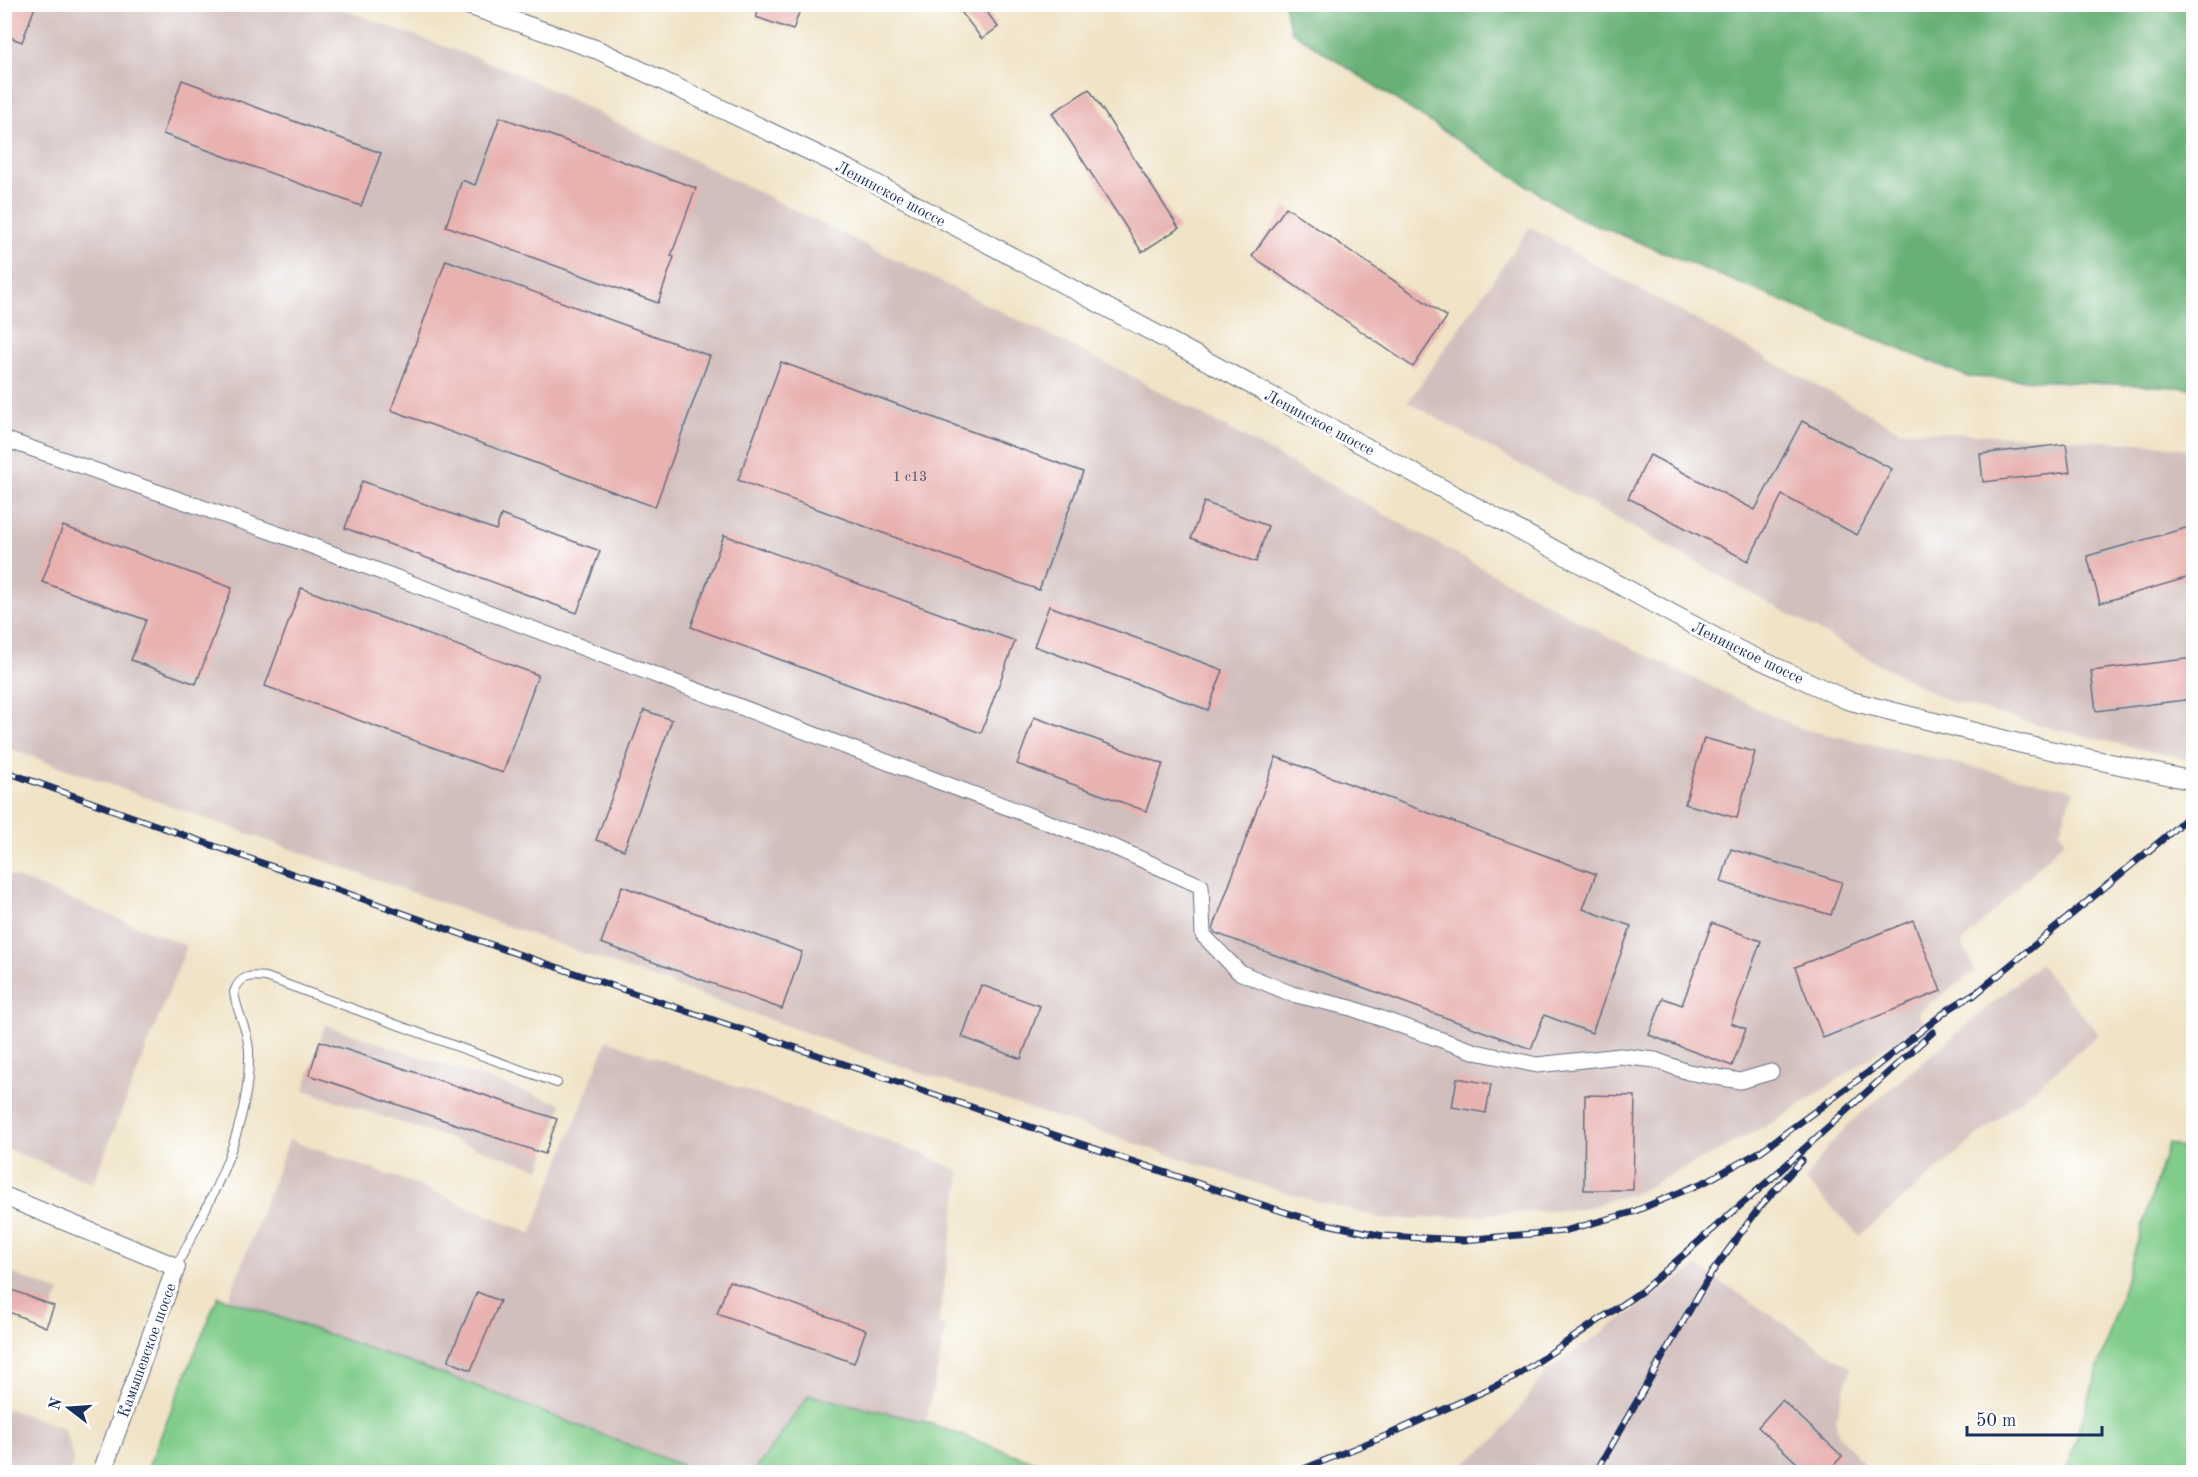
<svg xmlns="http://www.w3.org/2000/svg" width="2198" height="1477" font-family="'Old Standard TT',serif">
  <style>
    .industrial { fill: #d1bfbd }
    .green { fill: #80cc8a; stroke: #4e7e74; stroke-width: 1.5 }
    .forest { fill: #68b076; stroke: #42706a; stroke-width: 1.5 }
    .building { fill: #e8b2b0 }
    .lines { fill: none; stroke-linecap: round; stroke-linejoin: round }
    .service-casing { stroke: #666e82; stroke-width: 10 }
    .minor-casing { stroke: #666e82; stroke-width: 17 }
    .tertiary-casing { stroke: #666e82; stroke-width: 20 }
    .service { stroke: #fff; stroke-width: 8 }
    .minor { stroke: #fff; stroke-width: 15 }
    .tertiary { stroke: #fff; stroke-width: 18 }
    .rail-casing { stroke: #1b2f5e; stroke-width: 7 }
    .rail { stroke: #fff; stroke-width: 4.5; stroke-dasharray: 14; stroke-linecap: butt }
    .labels { text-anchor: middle; stroke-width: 6; stroke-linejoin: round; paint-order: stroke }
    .number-label { font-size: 14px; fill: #4e5072 }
    .street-label { font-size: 16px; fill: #1b2f5e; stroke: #fff }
  </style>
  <rect width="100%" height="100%" fill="#fff"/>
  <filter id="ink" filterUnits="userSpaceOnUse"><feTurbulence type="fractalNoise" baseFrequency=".0167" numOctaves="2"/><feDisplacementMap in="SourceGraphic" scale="12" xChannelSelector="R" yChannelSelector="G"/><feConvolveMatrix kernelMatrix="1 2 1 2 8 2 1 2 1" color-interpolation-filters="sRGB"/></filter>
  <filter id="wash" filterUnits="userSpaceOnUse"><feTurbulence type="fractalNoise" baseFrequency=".008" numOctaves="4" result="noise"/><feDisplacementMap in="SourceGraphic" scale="24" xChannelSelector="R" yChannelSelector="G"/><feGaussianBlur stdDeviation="1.35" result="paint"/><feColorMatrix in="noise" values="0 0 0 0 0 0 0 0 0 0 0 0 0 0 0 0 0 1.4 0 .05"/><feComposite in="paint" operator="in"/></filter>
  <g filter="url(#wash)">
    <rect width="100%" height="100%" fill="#f0e3c6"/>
    <!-- industrial -->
    <g class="industrial">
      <path d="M328 4 512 71 1122 371 1614 640 1799 728 2074 790 2060 830 2064 841 1962 943 1975 971 1918 1012 1923 1022 1781 1118 1638 1192 1581 1209 1389 1220 1286 1193 891 1063 5 747V5Z"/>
      <path d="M1530 227 1633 286 1899 430 2156 444 2193 450V752L2185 759 2054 729 1949 701 1886 668 1408 402Z"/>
      <path d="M5 873 187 946 93 1183 5 1148Z"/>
      <path d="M2039 964 2099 1034 1859 1236 1805 1180 1828 1147 1850 1123Z"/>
      <path d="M325 1025 562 1104 540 1169 304 1090Z"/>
      <path d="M607 1040 928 1156 961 1172 938 1324 946 1327 926 1422 809 1395 754 1472H699L471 1384 228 1300 289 1140 418 1185 531 1234Z"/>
      <path d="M1697 1266 1851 1368 1835 1419 1839 1435 1871 1472H1455L1498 1437 1547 1371Z"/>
      <path d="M4 1270 60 1292 46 1327 5 1310Z"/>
      <path d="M5 1408 64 1428 74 1460 70 1472H5Z"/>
    </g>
    <!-- green -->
    <g class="green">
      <path d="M2168 1144 2193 1152V1472H2066Z"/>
      <path d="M218 1296 471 1384 699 1472H146Z"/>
      <path d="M809 1395 926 1422 1046 1466V1472H754Z"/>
    </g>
    <!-- forest -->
    <path class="forest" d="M1284 5H2193V388L1968 377 1572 215 1291 31Z"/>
    <g id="blocks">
      <!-- building -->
      <g class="building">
        <path d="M4 4H36L22 42 4 35Z"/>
        <path d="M761 4H802L793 30 756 17Z"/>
        <path d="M955 4H981L998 27 982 39Z"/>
        <path d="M182 80 381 153 361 206 163 134Z"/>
        <path d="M1089 89 1179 228 1142 252 1052 113Z"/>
        <path d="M500 117 696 188 671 256 674 257 658 303 446 226 462 180 475 185Z"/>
        <path d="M1286 207 1447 317 1413 367 1252 256Z"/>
        <path d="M446 260 710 356 655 507 391 410Z"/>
        <path d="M781 362 1083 472 1039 590 738 480Z"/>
        <path d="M1802 421 1892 469 1857 535 1782 495 1748 561 1628 498 1650 455 1755 510Z"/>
        <path d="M2066 444 2070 472 1983 482 1980 454Z"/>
        <path d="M362 481 496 530 501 515 600 551 577 613 345 528Z"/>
        <path d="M1204 502 1268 526 1256 562 1191 538Z"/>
        <path d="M63 526 232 588 196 684 131 660 146 620 42 582Z"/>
        <path d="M2193 526V576L2100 603 2087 556Z"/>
        <path d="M724 535 1015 641 981 733 691 627Z"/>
        <path d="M301 588 538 675 503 773 265 686Z"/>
        <path d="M1049 606 1223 670 1208 710 1034 646Z"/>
        <path d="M2193 658V699L2096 711 2091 671Z"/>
        <path d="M644 710 672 720 624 850 596 840Z"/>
        <path d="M1034 717 1163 764 1146 811 1017 764Z"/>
        <path d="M1704 738 1755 752 1737 818 1685 804Z"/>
        <path d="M1276 757 1596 874 1583 909 1631 926 1592 1033 1544 1015 1531 1049 1215 933 1213 929Z"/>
        <path d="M1731 849 1842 882 1831 915 1721 882Z"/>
        <path d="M622 886 802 952 782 1009 601 943Z"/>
        <path d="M1913 920 1941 991 1823 1038 1795 967Z"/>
        <path d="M1712 923 1761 941 1731 1023 1746 1029 1732 1066 1649 1035 1663 998 1682 1005Z"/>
        <path d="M981 985 1040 1006 1021 1059 962 1037Z"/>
        <path d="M320 1041 557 1119 545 1154 309 1075Z"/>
        <path d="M1457 1078 1491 1084 1486 1113 1452 1107Z"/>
        <path d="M1585 1095 1635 1096 1633 1190H1584Z"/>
        <path d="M729 1281 866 1330 854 1363 717 1314Z"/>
        <path d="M4 1287 54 1306 46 1327 4 1310Z"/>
        <path d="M477 1292 500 1301 471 1370 448 1361Z"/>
        <path d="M1782 1400 1842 1456 1827 1473H1808L1758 1427Z"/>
      </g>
    </g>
  </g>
  <g filter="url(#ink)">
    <use href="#blocks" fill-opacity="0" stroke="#666e82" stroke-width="1.5"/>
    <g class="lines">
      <!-- service casing -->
      <g class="service-casing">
        <path id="service" d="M176 1267C211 1200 251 1128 249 1050 248 1029 236 1011 234 992 240 975 251 975 266 977L557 1083"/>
      </g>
      <!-- minor casing -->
      <g class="minor-casing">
        <path id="minor" d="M4 439 304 543 1116 848 1201 886 1203 935 1239 972 1292 994 1351 1008 1476 1052 1537 1065 1620 1056 1655 1060 1688 1072 1740 1081 1771 1072"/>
      </g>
      <!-- tertiary casing -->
      <g class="tertiary-casing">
        <g id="tertiary">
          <path d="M465 4 598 50 858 174 1309 416 1737 649 1847 700 2022 744 2194 781"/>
          <path d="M4 1196 176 1267 102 1472"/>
        </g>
      </g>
      <!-- service -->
      <use href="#service" class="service"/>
      <!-- minor -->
      <use href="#minor" class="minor"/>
      <!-- tertiary -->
      <use href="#tertiary" class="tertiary"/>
      <!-- rail casing -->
      <g class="rail-casing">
        <g id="rail">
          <path d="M4 771 506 950 1250 1201 1313 1221 1383 1236 1464 1240 1564 1231 1633 1212 1707 1181 1761 1151 1874 1068 1949 1009 1978 991"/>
          <path d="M1973 996 2169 834 2194 810"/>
          <path d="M1296 1472 1388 1435 1515 1377 1642 1291 1774 1176 1933 1032"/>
          <path d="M1596 1472 1710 1275 1759 1208 1802 1160"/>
        </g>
      </g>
      <!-- rail -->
      <use href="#rail" class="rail"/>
    </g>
  </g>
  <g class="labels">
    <!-- number labels -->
    <g class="number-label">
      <text x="910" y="481">1 с13</text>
    </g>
    <!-- street labels -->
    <g class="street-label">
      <text transform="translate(891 193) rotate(28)" y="6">Ленинское шоссе</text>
      <text transform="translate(1320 422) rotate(28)" y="6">Ленинское шоссе</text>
      <text transform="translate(1748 652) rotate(26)" y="6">Ленинское шоссе</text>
      <text transform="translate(146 1350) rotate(-70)" y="6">Камышевское шоссе</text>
    </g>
  </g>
  <!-- margin -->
  <rect width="2198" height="1477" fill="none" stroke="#fff" stroke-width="24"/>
  <!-- north arrow -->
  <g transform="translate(69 1408) rotate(287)" stroke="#ffffff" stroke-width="4.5" paint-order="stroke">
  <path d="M0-4.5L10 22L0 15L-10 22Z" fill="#1b2f5e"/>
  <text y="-9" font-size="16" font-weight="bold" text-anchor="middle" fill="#1b2f5e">N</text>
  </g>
  <!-- scale -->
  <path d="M1967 1426v9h135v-9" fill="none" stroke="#1b2f5e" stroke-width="3"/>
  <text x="1976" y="1426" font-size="18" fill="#1b2f5e" stroke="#ffffff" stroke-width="4.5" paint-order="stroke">50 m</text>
</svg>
